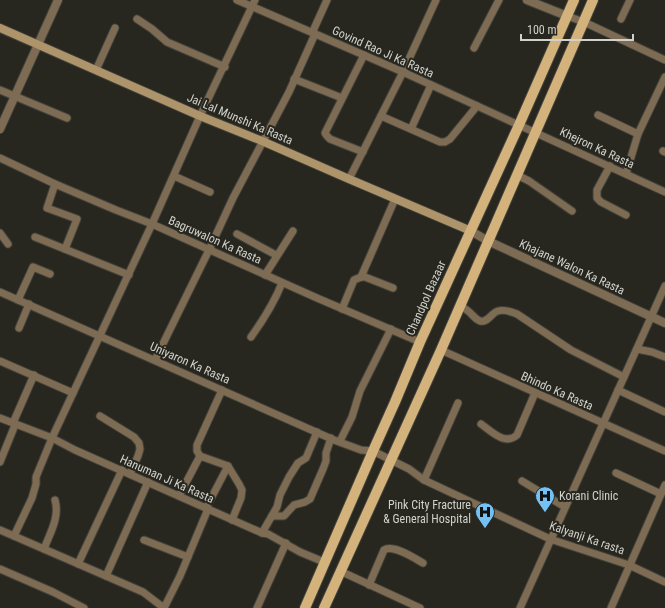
<svg xmlns="http://www.w3.org/2000/svg" width="665" height="608" font-family="'Roboto Condensed',sans-serif">
  <style>
    .lines { fill: none; stroke-linecap: round; stroke-linejoin: round }
    .minor-casing { stroke: #42423b; stroke-width: 9 }
    .tertiary-casing { stroke: #42423b; stroke-width: 10 }
    .secondary-casing { stroke: #42423b; stroke-width: 10 }
    .primary-casing { stroke: #42423b; stroke-width: 12 }
    .minor { stroke: #7d6c53; stroke-width: 7 }
    .tertiary { stroke: #7d6c53; stroke-width: 8 }
    .secondary { stroke: #ae946a; stroke-width: 8 }
    .primary { stroke: #d4b27c; stroke-width: 10 }
    .labels { text-anchor: middle; stroke-width: 4; stroke-linejoin: round; paint-order: stroke }
    .street-label { font-size: 12px; fill: #d2d2cd; stroke: #27271f }
    .poi-label { font-size: 12px; fill: #d2d2cd; stroke: #27271f; text-anchor: start }
  </style>
  <rect width="100%" height="100%" fill="#27271f"/>
  <g class="lines">
    <!-- minor casing -->
    <g class="minor-casing">
      <g id="minor">
        <path d="M237 0 403 72 665 192"/>
        <path d="M567 16 584 22 665 60"/>
        <path d="M137 19 152 29 167 42 225 67"/>
        <path d="M621 19 630 0"/>
        <path d="M474 48 499 0"/>
        <path d="M96 70 115 28"/>
        <path d="M294 79 342 98"/>
        <path d="M0 90 67 118"/>
        <path d="M598 115 638 134"/>
        <path d="M381 116 440 142H445L450 139 477 106"/>
        <path d="M411 129 431 85"/>
        <path d="M663 151 665 152"/>
        <path d="M363 152 330 139 327 136 325 133 364 55"/>
        <path d="M0 158 55 184 116 210 152 224 317 298 420 342"/>
        <path d="M610 166 597 190V198L601 202 626 215"/>
        <path d="M626 174 638 134 665 77"/>
        <path d="M517 175 529 181 572 211"/>
        <path d="M174 176 210 192"/>
        <path d="M349 179 403 72 436 0"/>
        <path d="M55 184 47 208 77 219 65 249"/>
        <path d="M0 233 8 244"/>
        <path d="M237 234 276 255"/>
        <path d="M35 237 129 275"/>
        <path d="M265 275 293 231"/>
        <path d="M361 277 395 199"/>
        <path d="M0 292 334 440 361 450 373 451 409 469 424 480 550 539 629 565 665 582"/>
        <path d="M18 300 33 267 50 274"/>
        <path d="M460 306C463 307 466 309 468 311 472 314 475 319 480 321 488 323 491 313 498 311 504 309 512 312 517 314L571 350 624 377"/>
        <path d="M342 309 354 280 361 277H365L393 288"/>
        <path d="M19 328 29 304"/>
        <path d="M251 337C264 319 274 303 282 283"/>
        <path d="M637 349 652 352 665 357"/>
        <path d="M441 350 665 451"/>
        <path d="M155 360 209 250 233 198 289 92 315 34 313 31 327 0"/>
        <path d="M0 361 73 393"/>
        <path d="M222 390 197 445V451L200 456 228 466 239 484 242 490 241 498 232 520"/>
        <path d="M618 390 665 412"/>
        <path d="M100 416 134 437 139 443 140 449 138 456 130 474"/>
        <path d="M0 418 52 438 75 450 262 533 268 534 300 552 324 562"/>
        <path d="M13 423 34 375"/>
        <path d="M481 424C491 431 505 446 517 435L535 393"/>
        <path d="M340 441 352 417 360 391 391 329"/>
        <path d="M0 462 15 425"/>
        <path d="M616 473 661 494"/>
        <path d="M424 480 458 403"/>
        <path d="M522 481 565 507"/>
        <path d="M179 496 200 456"/>
        <path d="M206 508 228 466"/>
        <path d="M272 516H284L294 505 305 502 310 499 323 469 326 461V453L331 438"/>
        <path d="M0 530 143 592 164 608"/>
        <path d="M262 533 277 507 280 495 289 477 298 463 306 458 317 432"/>
        <path d="M14 536 32 498 36 484V477L52 438 152 224 200 116 255 0"/>
        <path d="M144 540 188 557"/>
        <path d="M44 549C50 533 60 517 55 500"/>
        <path d="M78 564 122 470"/>
        <path d="M0 569 53 592 84 608"/>
        <path d="M340 571 420 608"/>
        <path d="M106 576 148 482"/>
        <path d="M369 585 384 550C393 544 414 558 423 563"/>
        <path d="M164 608 180 576 208 509"/>
        <path d="M257 608 286 543"/>
        <path d="M520 608 665 286"/>
        <path d="M611 608 665 485"/>
      </g>
    </g>
    <!-- tertiary casing -->
    <g class="tertiary-casing">
      <g id="tertiary">
        <path d="M527 0 567 16"/>
        <path d="M0 129 58 0"/>
        <path d="M471 231 488 241 665 323"/>
      </g>
    </g>
    <!-- secondary casing -->
    <g class="secondary-casing">
      <path id="secondary" d="M0 28 200 116 262 141 349 179 471 231"/>
    </g>
    <!-- primary casing -->
    <g class="primary-casing">
      <g id="primary">
        <path d="M305 608 373 451 395 402 420 342 519 125 574 0"/>
        <path d="M324 608 441 350 593 0"/>
      </g>
    </g>
    <!-- minor -->
    <use href="#minor" class="minor"/>
    <!-- tertiary -->
    <use href="#tertiary" class="tertiary"/>
    <!-- secondary -->
    <use href="#secondary" class="secondary"/>
    <!-- primary -->
    <use href="#primary" class="primary"/>
  </g>
  <!-- icons -->
  <defs>
    <g id="hospital-pin" transform="scale(1)"><path d="M0 17L-7.5 6A9.5 9.5 0 1 1 7.5 6Z" fill="#73c1f5" stroke="#27271f"/><path d="M-5-5h3v3.5h4V-5h3V5h-3V1.5h-4V5h-3Z" fill="#111"/></g>
  </defs>
  <g fill-rule="evenodd">
    <use href="#hospital-pin" x="545" y="496"/>
    <use href="#hospital-pin" x="485" y="512"/>
  </g>
  <g class="labels">
    <!-- street labels -->
    <g class="street-label">
      <text transform="translate(383 52) rotate(24)" y="4">Govind Rao Ji Ka Rasta</text>
      <text transform="translate(240 119) rotate(23)" y="4">Jai Lal Munshi Ka Rasta</text>
      <text transform="translate(597 148) rotate(25)" y="4">Khejron Ka Rasta</text>
      <text transform="translate(215 240) rotate(24)" y="4">Bagruwalon Ka Rasta</text>
      <text transform="translate(572 267) rotate(25)" y="4">Khajane Walon Ka Rasta</text>
      <text transform="translate(426 298) rotate(-66)" y="4">Chandpol Bazaar</text>
      <text transform="translate(190 363) rotate(24)" y="4">Uniyaron Ka Rasta</text>
      <text transform="translate(557 391) rotate(24)" y="4">Bhindo Ka Rasta</text>
      <text transform="translate(167 479) rotate(24)" y="4">Hanuman Ji Ka Rasta</text>
      <text transform="translate(587 538) rotate(19)" y="4">Kalyanji Ka rasta</text>
    </g>
    <!-- poi labels -->
    <g class="poi-label">
      <text x="559" y="500">Korani Clinic</text>
      <text x="471" y="509" text-anchor="end">Pink City Fracture<tspan x="471" dy="14">&amp; General Hospital</tspan></text>
    </g>
  </g>
  <!-- scale -->
  <path d="M521 34v6h112v-6" fill="none" stroke="#d2d2cd" stroke-width="2"/>
  <text x="527" y="34" font-size="12" fill="#d2d2cd" stroke="#27271f" stroke-width="3" paint-order="stroke">100 m</text>
</svg>
